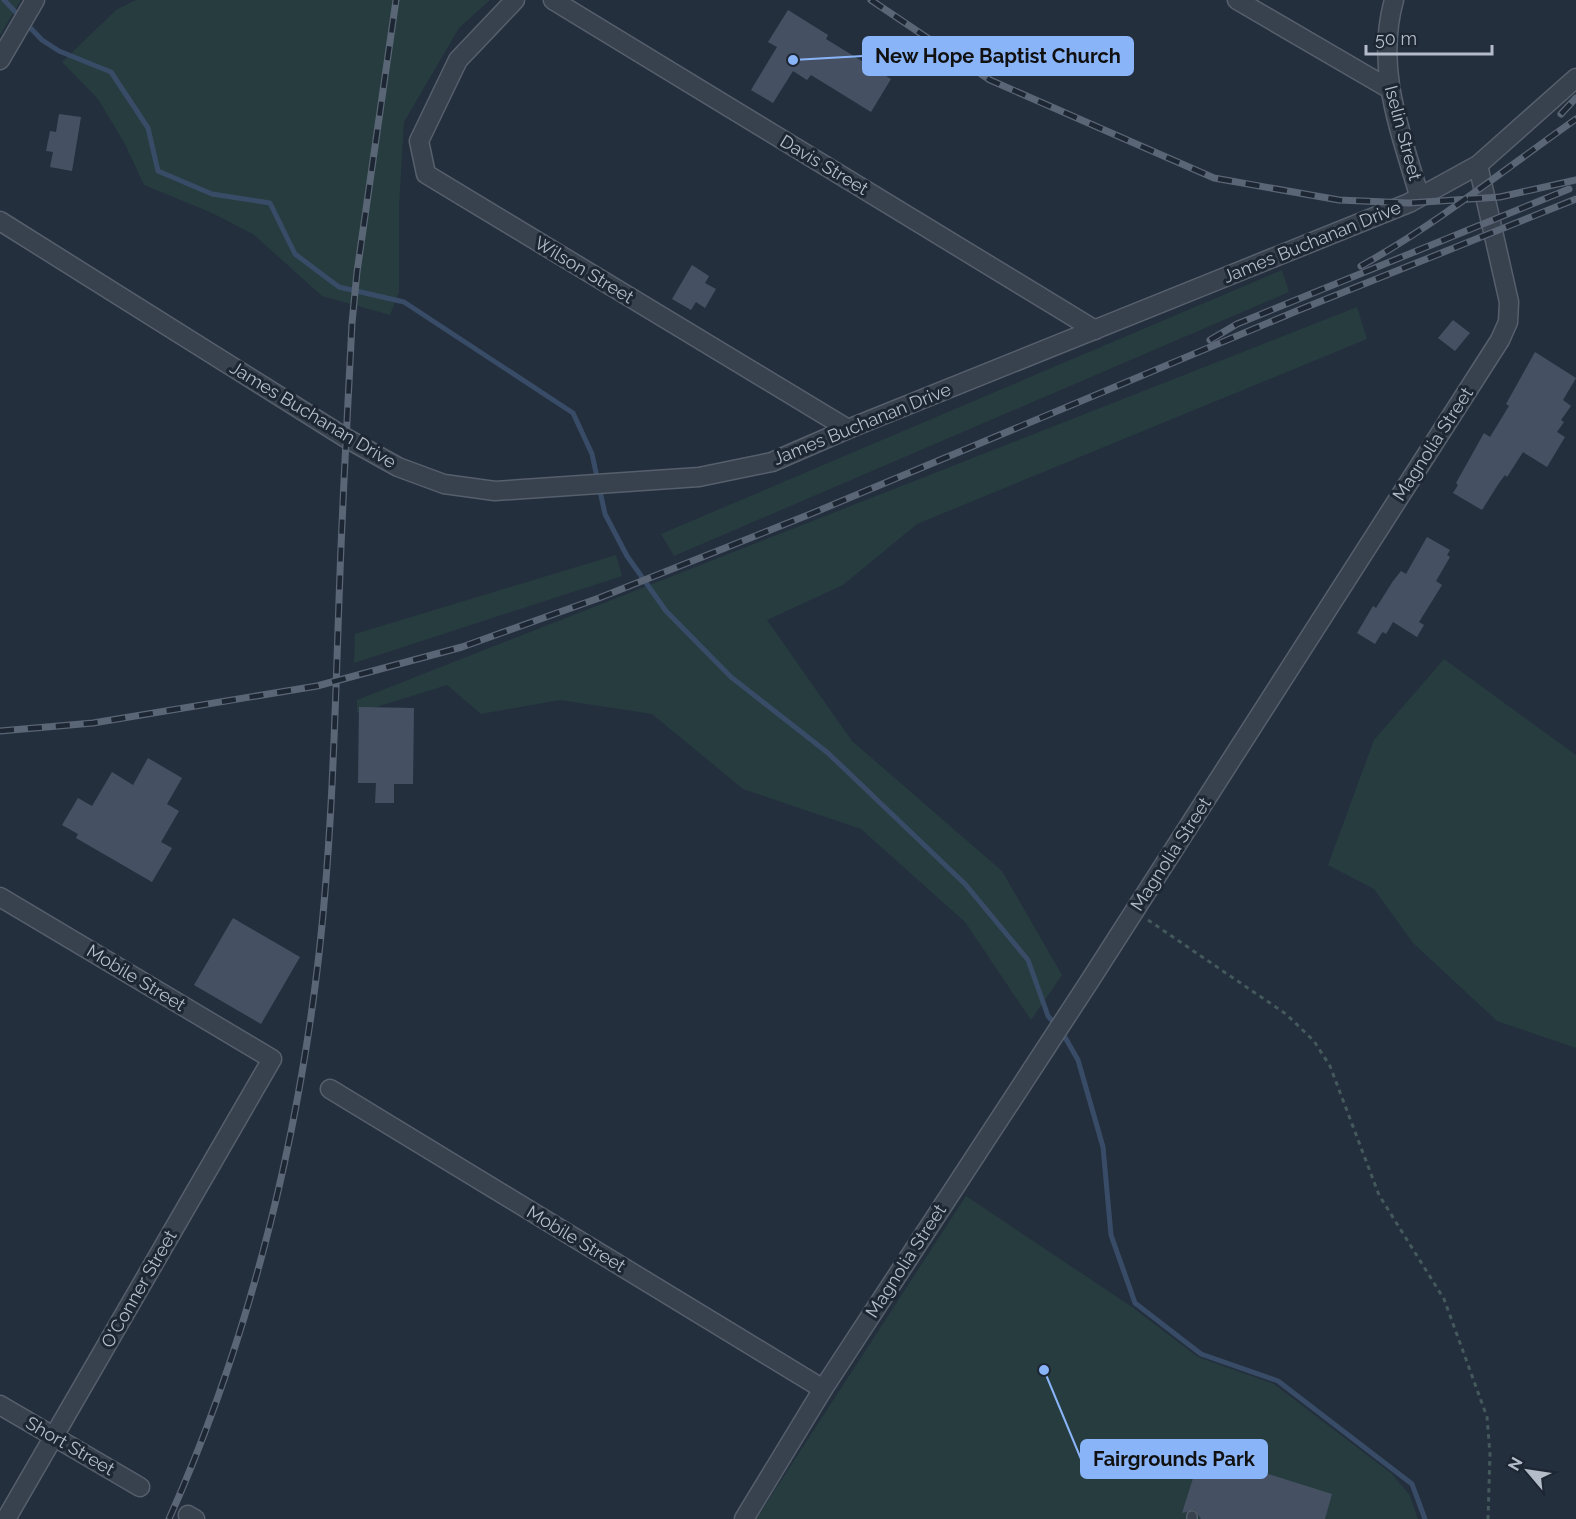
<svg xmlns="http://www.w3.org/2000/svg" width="1576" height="1519" font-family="Raleway,sans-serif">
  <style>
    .green { fill: #263c3f }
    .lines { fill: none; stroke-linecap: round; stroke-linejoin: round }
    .stream { stroke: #394c67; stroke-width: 5 }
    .building { fill: #455162 }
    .lane-casing { stroke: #565f6c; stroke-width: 12 }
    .street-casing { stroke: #565f6c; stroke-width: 21 }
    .path { stroke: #44595c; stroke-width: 3; stroke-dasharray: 4.5 4.5; stroke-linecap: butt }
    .lane { stroke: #38414e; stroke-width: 9 }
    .street { stroke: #38414e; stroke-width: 18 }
    .rail-casing { stroke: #5a6575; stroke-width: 7 }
    .rail { stroke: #1d2633; stroke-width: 4.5; stroke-dasharray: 14; stroke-linecap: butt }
    .labels { text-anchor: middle; stroke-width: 6; stroke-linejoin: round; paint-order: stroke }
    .street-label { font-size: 18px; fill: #b4bcc9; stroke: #1d2633 }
    .leader { fill: none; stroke: #8ab4f8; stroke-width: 2 }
    .callout-dot { fill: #8ab4f8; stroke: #1d2633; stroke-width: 2 }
    .callout { fill: #8ab4f8; stroke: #8ab4f8; stroke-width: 2 }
    .callout-label { font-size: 20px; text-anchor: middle; font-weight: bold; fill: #111 }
  </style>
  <rect width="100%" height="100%" fill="#242f3e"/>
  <!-- green -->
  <g class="green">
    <path d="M0 0H21L0 35Z"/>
    <path d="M136 0H490L459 28 404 122 399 207V292L390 315 322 296 253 234 212 213 144 185 125 144 98 99 62 62 116 10Z"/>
    <path d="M1282 270 1289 292 674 556 661 534Z"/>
    <path d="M1357 307 1367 339 917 524 843 585 767 620 852 741 1002 871 1062 975 1031 1020 965 922 861 829 743 789 652 714 560 700 481 714 447 685 357 713V700Z"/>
    <path d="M616 555 622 576 354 663 355 634Z"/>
    <path d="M1444 659 1576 755V1048L1497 1021 1413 943 1374 889 1328 865 1374 740Z"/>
    <path d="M966 1196 1132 1307 1198 1357 1274 1384 1392 1474 1409 1494 1418 1519H756Z"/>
  </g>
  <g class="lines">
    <!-- stream -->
    <g class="stream">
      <path d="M4 0 42 40 59 51 111 72 148 128 158 171 212 194 270 203 295 254 339 287 404 302 573 413 592 454 605 514 627 556 666 611 731 677 828 753 965 884 1028 960 1048 1016 1056 1025"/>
      <path d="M1062 1032 1078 1060 1103 1147 1111 1235 1135 1303 1201 1354 1278 1381 1412 1484 1425 1519"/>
    </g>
  </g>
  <!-- building -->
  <g class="building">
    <path d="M788 10 828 35 826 39 891 79 871 112 811 75 807 80 793 71 773 103 751 90 777 47 768 42Z"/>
    <path d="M59 114 81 117 72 171 50 167 53 152 46 151 50 131 56 132Z"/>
    <path d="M692 265 709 276 705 283 716 289 705 308 696 302 691 310 672 299Z"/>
    <path d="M1453 320 1470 333 1455 351 1438 338Z"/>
    <path d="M1535 352 1576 378 1563 400 1571 406 1561 420 1564 422 1557 432 1565 437 1547 467 1523 452 1507 477 1505 475 1499 483 1482 510 1453 493 1458 485 1456 483 1484 433 1490 437 1509 406 1506 404Z"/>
    <path d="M1427 537 1450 550 1447 555 1450 557 1436 581 1442 585 1419 622 1424 625 1417 637 1393 622 1386 634 1383 632 1381 634 1375 644 1357 633 1373 606 1376 608 1393 581 1401 571 1406 574Z"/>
    <path d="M359 707 414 708 413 784H394V803H375L376 783H358Z"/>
    <path d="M148 758 182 778 167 804 179 811 161 842 172 848 152 882 76 838 78 834 62 825 78 798 92 806 112 772 133 785Z"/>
    <path d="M233 918 300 957 261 1024 194 985Z"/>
    <path d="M1201 1453 1332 1494 1325 1519H1201L1195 1510 1182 1513Z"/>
  </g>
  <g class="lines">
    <!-- lane casing -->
    <g class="lane-casing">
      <path id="lane" d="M1192 1519V1516"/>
    </g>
    <!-- street casing -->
    <g class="street-casing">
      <g id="street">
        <path d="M515 0 458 60 419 141 426 174 848 429"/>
        <path d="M553 0 1095 330"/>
        <path d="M1237 0 1388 88"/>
        <path d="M1394 0C1375 68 1400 130 1419 195"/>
        <path d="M0 60 35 0"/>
        <path d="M0 221 346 438 398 467 444 484 495 491 699 477 772 462 848 429 1409 203 1478 165 1576 78"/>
        <path d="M0 897 272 1059 6 1519"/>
        <path d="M330 1089 823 1389"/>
        <path d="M0 1405 140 1487"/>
        <path d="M188 1515 195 1519"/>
        <path d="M744 1519 823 1389 1089 982 1500 340 1508 322 1509 302 1478 165"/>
      </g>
    </g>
    <!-- path -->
    <path class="path" d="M1148 920 1286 1014 1314 1041 1330 1066 1379 1195 1444 1299 1487 1417 1490 1454 1488 1519"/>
    <!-- lane -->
    <use href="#lane" class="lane"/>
    <!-- street -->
    <use href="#street" class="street"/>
    <!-- rail casing -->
    <g class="rail-casing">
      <g id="rail">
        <path d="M871 0 990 80 1214 178 1339 200 1409 203 1500 197 1576 180"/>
        <path d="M1561 114 1576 98"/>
        <path d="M1361 266C1437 224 1505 169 1576 119"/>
        <path d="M1210 340 1237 324 1569 189"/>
        <path d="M0 731 93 723 317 686 462 647 599 598 813 513 1299 310 1576 199"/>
        <path d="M169 1519C246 1347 294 1158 317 971 333 839 335 706 340 573 343 490 348 406 352 323L357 272 396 0"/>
      </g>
    </g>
    <!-- rail -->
    <use href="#rail" class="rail"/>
  </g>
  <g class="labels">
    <!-- street labels -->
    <g class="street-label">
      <text transform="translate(1403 133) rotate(75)" y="6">Iselin Street</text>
      <text transform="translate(824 165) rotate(31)" y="6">Davis Street</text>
      <text transform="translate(1312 242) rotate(-22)" y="6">James Buchanan Drive</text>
      <text transform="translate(584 270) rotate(31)" y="6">Wilson Street</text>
      <text transform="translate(313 415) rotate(31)" y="6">James Buchanan Drive</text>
      <text transform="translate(862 424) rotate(-22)" y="6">James Buchanan Drive</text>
      <text transform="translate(1433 444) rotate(-57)" y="6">Magnolia Street</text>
      <text transform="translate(1171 854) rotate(-57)" y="6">Magnolia Street</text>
      <text transform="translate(136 978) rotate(31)" y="6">Mobile Street</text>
      <text transform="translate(576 1239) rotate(31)" y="6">Mobile Street</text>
      <text transform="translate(906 1261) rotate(-57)" y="6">Magnolia Street</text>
      <text transform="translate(139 1289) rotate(-60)" y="6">O'Conner Street</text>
      <text transform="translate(70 1446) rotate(30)" y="6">Short Street</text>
    </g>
  </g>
  <!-- callouts -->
  <path class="leader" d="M793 60L863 56M1044 1370L1081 1459"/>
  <g class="callout-dot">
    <circle cx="793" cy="60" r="6"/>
    <circle cx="1044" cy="1370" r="6"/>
  </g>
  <g class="callout">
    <rect x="863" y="37" width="270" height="38" rx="6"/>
    <rect x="1081" y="1440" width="186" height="38" rx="6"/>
  </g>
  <g class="callout-label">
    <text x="998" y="63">New Hope Baptist Church</text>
    <text x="1174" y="1466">Fairgrounds Park</text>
  </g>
  <!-- north arrow -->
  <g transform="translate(1528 1471) rotate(299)" stroke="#1d2633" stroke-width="4.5" paint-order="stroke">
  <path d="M0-4.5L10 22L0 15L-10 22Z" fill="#b4bcc9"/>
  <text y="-9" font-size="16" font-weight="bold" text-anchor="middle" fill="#b4bcc9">N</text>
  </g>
  <!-- scale -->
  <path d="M1366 45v9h126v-9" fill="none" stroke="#b4bcc9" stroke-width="3"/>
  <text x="1375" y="45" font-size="18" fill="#b4bcc9" stroke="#1d2633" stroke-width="4.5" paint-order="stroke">50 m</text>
</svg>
